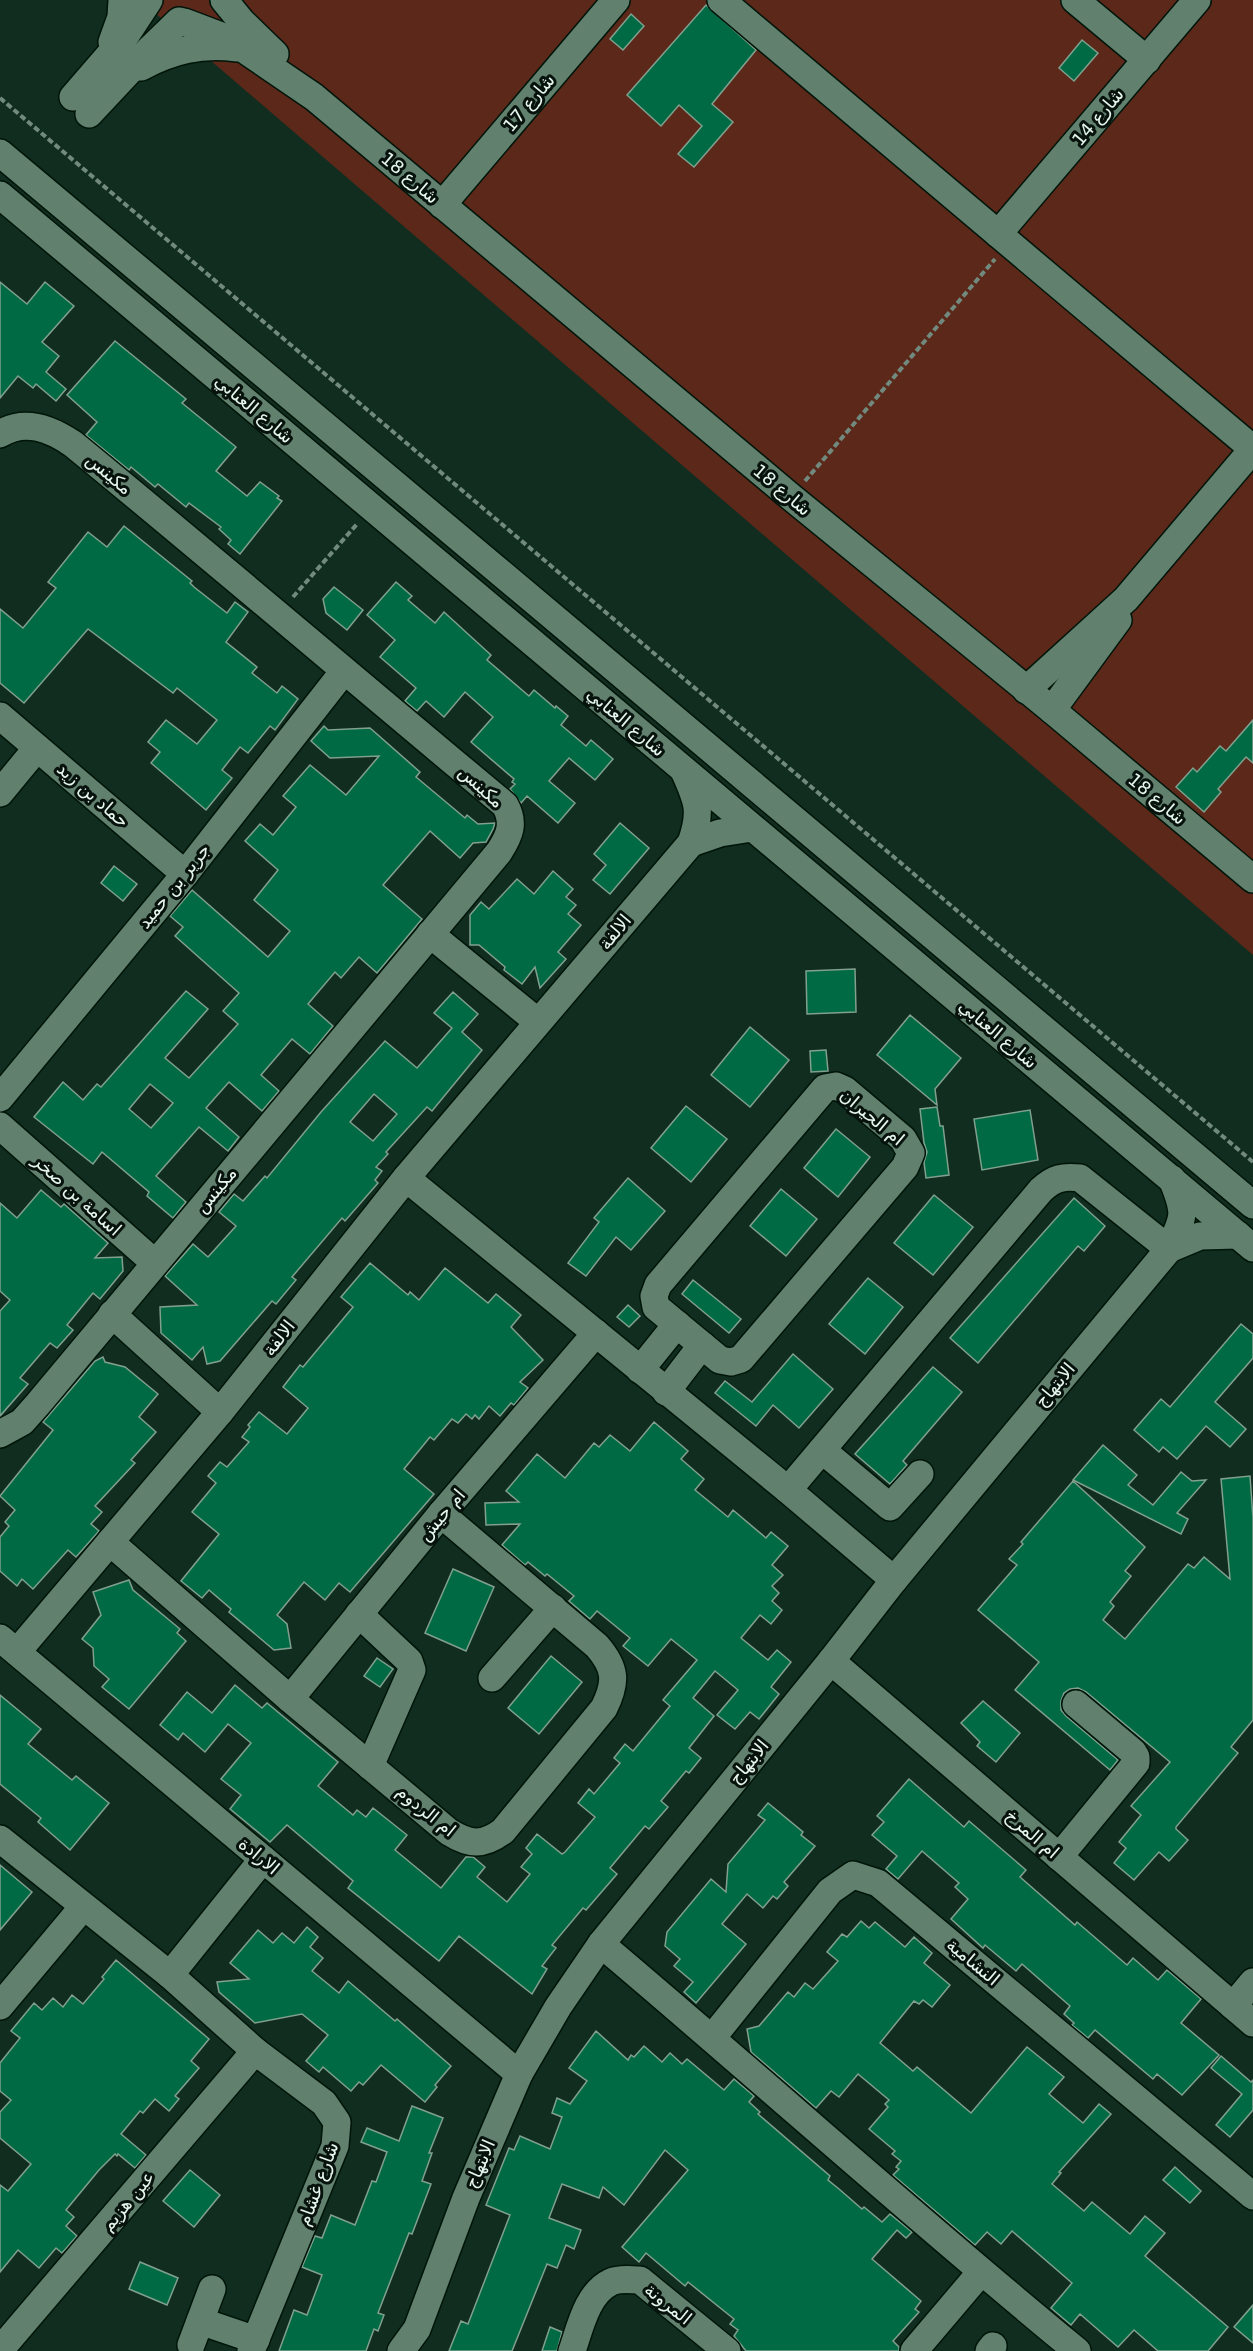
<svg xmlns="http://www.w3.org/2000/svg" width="1253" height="2351" font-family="'DejaVu Sans','Noto Naskh Arabic',sans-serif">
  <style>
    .green { fill: #5b281a }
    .building { fill: #006a44; stroke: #81a08e; stroke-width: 1.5; fill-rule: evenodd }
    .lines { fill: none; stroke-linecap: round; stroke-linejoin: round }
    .minor-casing { stroke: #001509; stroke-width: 30 }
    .path { stroke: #728a7e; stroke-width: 4; stroke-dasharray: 6 3; stroke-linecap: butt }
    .minor { stroke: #61806e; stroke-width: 27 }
    .labels { text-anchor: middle; stroke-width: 6; stroke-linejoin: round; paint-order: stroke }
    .street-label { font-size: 18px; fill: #e5f6ec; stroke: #07120c }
  </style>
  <rect width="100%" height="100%" fill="#102d1f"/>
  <!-- green -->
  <path class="green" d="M140 0H1253V955Z"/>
  <!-- building -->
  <g class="building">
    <path d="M706 5 756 50 712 104 733 122 694 167 678 154 702 126 679 105 661 126 627 95Z"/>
    <path d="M631 14 644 26 623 50 610 39Z"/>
    <path d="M1082 40 1098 53 1074 81 1059 68Z"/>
    <path d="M0 282 27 304 45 282 74 306 42 342 59 356 46 372 66 389 56 401 36 384 33 388 18 376 0 398Z"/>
    <path d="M115 341 186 399 182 403 236 447 216 471 247 496 260 482 279 496 277 498 282 501 240 554 228 544 231 540 219 529 221 527 189 503 186 507 158 484 155 487 131 467 129 470 86 435 97 422 67 395Z"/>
    <path d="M124 526 192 581 190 583 194 587 227 613 235 602 248 612 226 642 257 667 252 673 277 693 282 686 298 699 275 730 270 726 248 753 240 747 222 770 232 778 206 810 151 763 160 752 148 742 166 720 197 744 217 720 177 688 173 693 88 629 24 703 0 683V609L23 628 56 588 48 582 88 532 107 547Z"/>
    <path d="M396 582 412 596 408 600 435 623 444 612 491 655 487 660 529 696 534 690 555 708 556 706 568 716 561 725 586 746 591 740 613 759 595 780 569 758 549 781 575 803 558 823 527 796 521 803 510 789 515 784 512 782 514 779 471 742 493 717 465 692 444 717 426 701 417 711 405 701 416 688 380 657 395 640 367 615Z"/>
    <path d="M334 587 363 610 347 630 326 613 323 599Z"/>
    <path d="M1253 720V763L1246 757 1218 789 1221 792 1204 812 1176 787 1193 768 1197 772 1220 746 1226 751Z"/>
    <path d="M324 726 328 730 370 728 420 772 416 777 465 818 467 815 478 824 495 823 493 829 486 842 473 843 460 858 430 831 383 885 422 919 377 973 359 957 341 978 335 972 308 1004 333 1026 310 1054 292 1039 261 1075 279 1091 262 1111 229 1082 206 1108 239 1137 228 1151 199 1127 156 1176 186 1202 173 1218 147 1196 149 1192 102 1152 93 1164 34 1117 63 1082 83 1100 97 1084 101 1087 186 991 208 1009 165 1058 189 1078 238 1024 223 1011 239 993 175 936 183 927 170 916 192 890 268 957 290 931 254 900 278 870 245 841 260 824 273 835 296 807 283 796 310 765 346 795 379 756 330 758 311 741ZM150 1084 173 1103 151 1128 129 1109Z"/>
    <path d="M620 823 649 848 610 894 593 880 606 865 594 854Z"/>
    <path d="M114 866 137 884 123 901 101 883Z"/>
    <path d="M553 871 573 889 566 897 576 905 568 914 581 925 558 952 566 959 540 988 535 967 522 984 504 970 505 967 479 945H470V915L481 902 489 909 517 879 534 894Z"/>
    <path d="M855 969 856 1012 807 1014 806 971Z"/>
    <path d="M453 992 478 1014 462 1032 482 1050 432 1111 427 1107 386 1152 388 1154 376 1167 382 1171 375 1180 378 1183 345 1221 342 1218 292 1277 296 1280 276 1304 272 1301 220 1361 207 1364 203 1347 192 1360 161 1333 160 1307 197 1305 165 1276 193 1244 208 1257 236 1226 219 1212 234 1194 243 1201 265 1176 267 1178 321 1112 385 1041 417 1068 452 1028 434 1013ZM374 1094 397 1114 373 1141 350 1122Z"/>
    <path d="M910 1015 961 1058 935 1089 937 1105 877 1055Z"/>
    <path d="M750 1027 789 1060 750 1107 711 1075Z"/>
    <path d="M826 1050 828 1071 811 1072 810 1051Z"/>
    <path d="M686 1106 727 1139 691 1182 651 1148Z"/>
    <path d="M937 1107 940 1126H943L949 1175 926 1178 924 1162 927 1152 924 1143 920 1109Z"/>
    <path d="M1030 1110 1038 1160 982 1170 974 1119Z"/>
    <path d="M836 1129 870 1157 838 1197 804 1168Z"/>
    <path d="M628 1178 665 1211 631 1250 616 1237 586 1276 568 1263 599 1222 594 1218Z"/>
    <path d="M781 1189 817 1219 786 1256 750 1226Z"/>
    <path d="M41 1190 61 1207 64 1204 108 1243 95 1258 122 1257 123 1271 100 1299 93 1293 67 1325 73 1330 57 1348 50 1343 20 1378 28 1384 0 1416V1311L10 1300 0 1291V1203L17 1218Z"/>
    <path d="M934 1195 973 1227 933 1275 894 1243Z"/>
    <path d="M1074 1198 1105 1226 1084 1251 1078 1246 978 1363 950 1338Z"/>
    <path d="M370 1263 408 1295 410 1292 419 1300 445 1268 488 1303 496 1294 521 1315 511 1327 543 1360 520 1382 528 1388 514 1405 511 1403 500 1416 489 1406 479 1419 475 1415 472 1419 466 1414 458 1423 452 1419 434 1440 430 1437 404 1469 434 1494 350 1592 339 1583 325 1600 304 1582 277 1615 287 1624 291 1648 274 1650 229 1612 231 1609 209 1590 202 1598 181 1581 219 1534 192 1512 216 1483 208 1476 220 1462 227 1467 249 1442 242 1437 250 1427 248 1425 259 1412 287 1434 308 1408 283 1387 300 1365 303 1367 353 1307 341 1297Z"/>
    <path d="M868 1278 903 1307 865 1354 829 1324Z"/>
    <path d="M693 1280 741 1319 729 1333 682 1294Z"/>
    <path d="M628 1305 640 1316 629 1327 617 1317Z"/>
    <path d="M1241 1324 1253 1334V1358L1215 1402 1246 1429 1230 1447 1206 1426 1177 1459 1163 1447 1159 1452 1134 1430 1161 1399 1170 1407Z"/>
    <path d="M793 1354 833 1389 799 1428 773 1405 756 1426 715 1393 725 1381 752 1402Z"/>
    <path d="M103 1357 105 1362 125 1367 158 1394 139 1417 156 1432 131 1460 135 1463 95 1506 102 1512 91 1524 99 1531 76 1557 68 1550 33 1589 22 1579 17 1586 0 1571V1537L9 1526 5 1522 15 1510 0 1496 53 1430 43 1422 95 1361Z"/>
    <path d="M933 1367 962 1392 903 1461 907 1465 890 1484 855 1454Z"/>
    <path d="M654 1422 688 1451 681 1459 704 1479 695 1490 728 1517 733 1510 766 1538 771 1532 788 1546 772 1565 783 1575 772 1586 779 1593 772 1601 782 1610 771 1624 760 1615 741 1638 768 1660 777 1650 791 1662 771 1687 779 1694 759 1719 750 1712 735 1729 717 1715 738 1690 715 1671 693 1698 714 1716 689 1748 701 1758 689 1773 686 1771 661 1801 668 1807 649 1829 645 1826 610 1868 617 1874 586 1910 583 1908 552 1945 556 1948 542 1966 547 1969 532 1994 459 1936 439 1961 348 1888 353 1881 287 1825 270 1842 230 1809 241 1795 221 1779 251 1743 228 1724 205 1752 183 1733 178 1740 160 1725 187 1692 212 1713 235 1685 262 1708 267 1703 338 1762 318 1786 353 1815 357 1810 366 1817 373 1808 407 1835 395 1850 441 1888 466 1857H473L485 1867 477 1877 507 1902 530 1874 521 1867 532 1854 526 1848 537 1834 562 1854 565 1852 595 1817 578 1803 589 1789 594 1794 620 1763 614 1758 625 1744 633 1751 670 1706 663 1700 697 1660 671 1639 648 1666 623 1646 630 1638 597 1611 590 1619 569 1601 574 1596 547 1574 545 1576 528 1562 525 1565 502 1545 520 1524 486 1525 485 1503 519 1502 506 1491 537 1454 565 1478 594 1443 599 1447 610 1435 630 1451Z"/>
    <path d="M1103 1445 1137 1475 1128 1485 1153 1505 1181 1472 1192 1481 1206 1480 1177 1513 1188 1519 1181 1534 1073 1480Z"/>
    <path d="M1250 1476 1253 1518V1720L1231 1747 1238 1753 1176 1827V1829L1188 1840 1169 1861 1159 1852 1134 1880 1114 1863 1126 1848 1119 1842 1141 1815 1131 1806 1170 1762 1086 1692 1078 1688 1070 1689 1064 1693 1061 1701V1710L1066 1716 1118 1760 1110 1770 1015 1690 1039 1662 978 1610 1017 1565 1009 1559 1023 1544 1021 1542 1073 1481 1145 1547 1125 1571 1131 1576 1110 1602 1114 1606 1103 1620 1125 1639 1188 1564 1194 1568 1204 1557 1230 1579 1221 1479Z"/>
    <path d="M453 1569 494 1587 466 1651 425 1633Z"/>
    <path d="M129 1580 133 1590 180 1629 177 1633 186 1641 129 1709 102 1687 109 1679 94 1666 93 1648 82 1639 101 1615 93 1592Z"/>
    <path d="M551 1656 582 1682 539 1734 508 1708Z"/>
    <path d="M377 1658 393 1669 380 1687 364 1676Z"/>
    <path d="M0 1695 41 1729 28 1744 72 1780 76 1776 109 1803 70 1850 38 1822 41 1818 0 1784Z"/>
    <path d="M983 1701 1020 1733 996 1762 977 1746 980 1742 961 1723Z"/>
    <path d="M909 1779 964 1827 969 1821 1026 1870 1020 1877 1075 1925 1077 1922 1127 1965 1133 1958 1158 1980 1167 1970 1201 1999 1181 2023 1219 2055 1182 2095 1157 2074 1153 2079 1095 2030 1088 2038 1072 2025 1074 2023 1064 2014 1070 2006 1022 1964 1016 1971 985 1945 983 1948 951 1919 968 1899 955 1887 959 1883 922 1851 898 1879 886 1869 897 1856 872 1835 884 1822 877 1816Z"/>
    <path d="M768 1803 803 1832 801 1835 815 1846 784 1882 788 1886 777 1899 773 1896 763 1908 747 1894 722 1924 746 1944 696 2003 684 1992 693 1982 674 1966 680 1959 665 1946 667 1932 711 1879 726 1892 728 1864 765 1820 758 1815Z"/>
    <path d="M0 1865 32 1892 0 1930Z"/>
    <path d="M861 1921 869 1928 875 1922 905 1947 914 1937 932 1953 924 1963 950 1985 932 2007 923 2000 919 2004 914 2001 880 2043 913 2071 917 2067 971 2113 1027 2047 1064 2077 1049 2094 1083 2123 1099 2104 1111 2114 1059 2172 1061 2173 1052 2184 1084 2211 1092 2202 1130 2234 1145 2216 1165 2233 1145 2256 1228 2327 1208 2351H1158L1134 2330 1118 2347 1080 2314 1071 2325 1051 2308 1072 2283 1012 2231 1001 2244 987 2232 975 2245 893 2175 899 2169 896 2167 901 2161 892 2154 895 2151 869 2129 888 2107 885 2104 889 2100 858 2074 839 2097 831 2091 816 2108 751 2052 747 2029 759 2026 788 1992 794 1997 805 1983 813 1989 838 1961 827 1952 842 1934 847 1937Z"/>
    <path d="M307 1927 318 1937 310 1947 323 1958 312 1971 339 1993 348 1981 395 2021 397 2019 451 2066 435 2085 437 2087 425 2102 381 2065 363 2085 359 2082 351 2091 323 2067 319 2072 306 2061 328 2035 302 2014 255 2023 219 1992 217 1982 249 1979 230 1963 258 1930 273 1943 282 1933 294 1943Z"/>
    <path d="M116 1960 209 2039 191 2061 199 2068 175 2096 179 2099 169 2111 155 2099 143 2113 140 2111 121 2134 146 2155 135 2168 118 2154 117 2156 115 2154 99 2170 66 2210 74 2217 66 2226 77 2236 62 2253 56 2248 39 2268 18 2250 0 2272V2185L8 2191 31 2164 0 2138V2112L11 2100 0 2091V2063L20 2038 11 2031 34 2003 42 2010 53 1998 63 2007 72 1995 83 2004 104 1979 102 1977Z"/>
    <path d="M596 2031 628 2060 631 2055 634 2057 644 2046 662 2062 670 2053 682 2064 687 2059 724 2090 734 2079 754 2096 749 2102 760 2112 758 2114 830 2176 828 2180 839 2189 862 2209 864 2207 882 2222 890 2214 912 2232 906 2238 897 2230 872 2259 921 2301 915 2309 919 2312 893 2341 899 2347V2351H746L734 2336 738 2330 730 2324 734 2319 688 2282 685 2286 646 2253 639 2262 622 2247 688 2170 665 2150 624 2205 603 2187 599 2198 562 2184 549 2218 581 2230 574 2249 566 2245 557 2268 547 2264 512 2351H449L461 2321 468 2324 510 2215 486 2205 509 2148 514 2150 520 2136 550 2149 562 2117 552 2113 557 2098 570 2104 587 2081 569 2068Z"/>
    <path d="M1221 2056 1251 2082 1253 2080V2110L1230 2137 1216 2125 1242 2094 1211 2068Z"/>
    <path d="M412 2106 443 2118 429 2153H432L422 2181 431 2184 412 2234 409 2233 378 2313 384 2315 378 2331 374 2329 366 2351H279L294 2310 307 2315 322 2275 302 2267 315 2236 322 2238 331 2215 355 2225 372 2181 376 2182 387 2152 361 2142 367 2128 399 2141Z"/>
    <path d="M1175 2167 1201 2191 1190 2203 1163 2180Z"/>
    <path d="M190 2170 220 2195 194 2227 163 2201Z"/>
    <path d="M140 2262 178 2278 167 2305 129 2289Z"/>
    <path d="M1253 2305V2343L1234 2327Z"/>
    <path d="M550 2327 562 2332 557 2351H542Z"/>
  </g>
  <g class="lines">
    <!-- minor casing -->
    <g class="minor-casing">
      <g id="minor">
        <path d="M224 0 242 22 275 54"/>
        <path d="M721 0 1253 449"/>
        <path d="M1075 0 1147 60"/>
        <path d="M184 22 229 39 314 97 791 497 1052 710 1253 879"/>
        <path d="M112 42 121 17 122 0"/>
        <path d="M141 67C171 51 201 43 236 48"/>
        <path d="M73 97 124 38 149 0"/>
        <path d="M89 114 148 51 179 21"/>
        <path d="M0 153C417 504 837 853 1253 1205"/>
        <path d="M0 195 1253 1248"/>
        <path d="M442 205 616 0"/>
        <path d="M998 234 1197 0"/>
        <path d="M0 434C25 418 51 429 73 444 218 563 361 685 505 805 515 823 510 835 499 852L38 1404 22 1422 0 1434"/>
        <path d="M1026 690 1126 599 1253 449"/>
        <path d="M1052 710 1118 620"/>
        <path d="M0 716 185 874"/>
        <path d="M0 793 37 748"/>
        <path d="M691 843 720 833 752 828"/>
        <path d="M430 934 538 1022"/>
        <path d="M836 1086 845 1090 903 1139 911 1153 905 1167 741 1359 731 1362 720 1360 656 1307 654 1296 658 1285 825 1088Z"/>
        <path d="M0 1098 185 874 344 671"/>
        <path d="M0 1126 155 1263"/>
        <path d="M406 1178 788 1490 894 1580"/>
        <path d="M1169 1249 1200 1236 1238 1235"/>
        <path d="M112 1314 220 1412"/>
        <path d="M640 1370 677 1324"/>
        <path d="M666 1392 702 1345"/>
        <path d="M822 1450 890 1507 920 1474"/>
        <path d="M788 1490 1041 1190C1054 1178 1063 1176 1080 1178L1169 1249"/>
        <path d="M110 1542 290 1699 449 1832C470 1845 483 1846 503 1831L604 1708C617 1682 616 1668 597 1646L441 1514"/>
        <path d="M359 1614 409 1661 412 1670 370 1766"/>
        <path d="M0 1638 519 2074"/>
        <path d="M17 1652 220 1412 406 1178 691 843C702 812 698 802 685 773"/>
        <path d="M831 1661 1253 2023"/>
        <path d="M492 1678 553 1608"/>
        <path d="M290 1699 441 1514 596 1333"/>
        <path d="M0 1839 170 1975 255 2051 324 2103 337 2122 335 2146 251 2351"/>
        <path d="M1059 1857 1136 1763V1757L1133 1752 1076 1704"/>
        <path d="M601 1944C761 2079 916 2219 1077 2351"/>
        <path d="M170 1975 263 1859"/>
        <path d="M0 2006 83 1907"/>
        <path d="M1233 2006 1253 1982"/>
        <path d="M712 2038 830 1891 853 1875 878 1883 1253 2196"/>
        <path d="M200 2321 256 2340"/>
        <path d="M191 2345 212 2289"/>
        <path d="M0 2350 255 2051"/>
        <path d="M401 2351 417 2329 466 2198 519 2074 558 2007 601 1944 831 1661 894 1580 1169 1249C1185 1216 1186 1213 1172 1179"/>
        <path d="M572 2351C580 2328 587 2293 611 2282 620 2278 631 2280 640 2280L727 2351"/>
        <path d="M914 2351 981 2272"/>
        <path d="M989 2351 993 2346"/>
      </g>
    </g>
    <!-- path -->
    <g class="path">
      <path d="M0 98 1253 1162"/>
      <path d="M805 481 995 259"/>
      <path d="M293 597 357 524"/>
    </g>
    <!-- minor -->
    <use href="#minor" class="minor"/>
  </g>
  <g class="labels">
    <!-- street labels -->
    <g class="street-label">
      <text transform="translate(529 103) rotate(-50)" y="6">شارع 17</text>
      <text transform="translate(1098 117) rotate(-50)" y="6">شارع 14</text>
      <text transform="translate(410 178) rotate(40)" y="6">شارع 18</text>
      <text transform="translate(254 409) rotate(40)" y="6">شارع العنابي</text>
      <text transform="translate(109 474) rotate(40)" y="6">مكينس</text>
      <text transform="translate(782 490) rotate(40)" y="6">شارع 18</text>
      <text transform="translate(626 722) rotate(40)" y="6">شارع العنابي</text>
      <text transform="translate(481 787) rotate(42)" y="6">مكينس</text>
      <text transform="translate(93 795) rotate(41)" y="6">حماد بن زيد</text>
      <text transform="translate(1157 799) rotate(40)" y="6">شارع 18</text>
      <text transform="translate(174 886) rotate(-51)" y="6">جرير بن حميد</text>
      <text transform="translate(615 932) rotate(-50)" y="6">الالفة</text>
      <text transform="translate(998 1034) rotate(40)" y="6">شارع العنابي</text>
      <text transform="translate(872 1117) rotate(40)" y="6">ام الحيران</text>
      <text transform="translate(216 1190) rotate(-50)" y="6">مكينس</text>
      <text transform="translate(77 1195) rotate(42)" y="6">اسامة بن صخر</text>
      <text transform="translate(279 1338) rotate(-52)" y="6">الالفة</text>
      <text transform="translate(1055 1385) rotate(-50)" y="6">الابتهاج</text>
      <text transform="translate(442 1515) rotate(-50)" y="6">ام حيش</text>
      <text transform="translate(749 1762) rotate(-51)" y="6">الابتهاج</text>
      <text transform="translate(426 1811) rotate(39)" y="6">ام الردوم</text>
      <text transform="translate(1032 1834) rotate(41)" y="6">ام المرخ</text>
      <text transform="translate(259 1856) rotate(40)" y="6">الارادة</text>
      <text transform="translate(973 1962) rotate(40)" y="6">النشامية</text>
      <text transform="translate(480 2164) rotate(-67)" y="6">الابتهاج</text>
      <text transform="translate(318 2184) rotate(-70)" y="6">شارع غشام</text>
      <text transform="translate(128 2201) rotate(-50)" y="6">عين هزيم</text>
      <text transform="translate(668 2304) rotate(39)" y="6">المرونة</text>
    </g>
  </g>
</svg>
